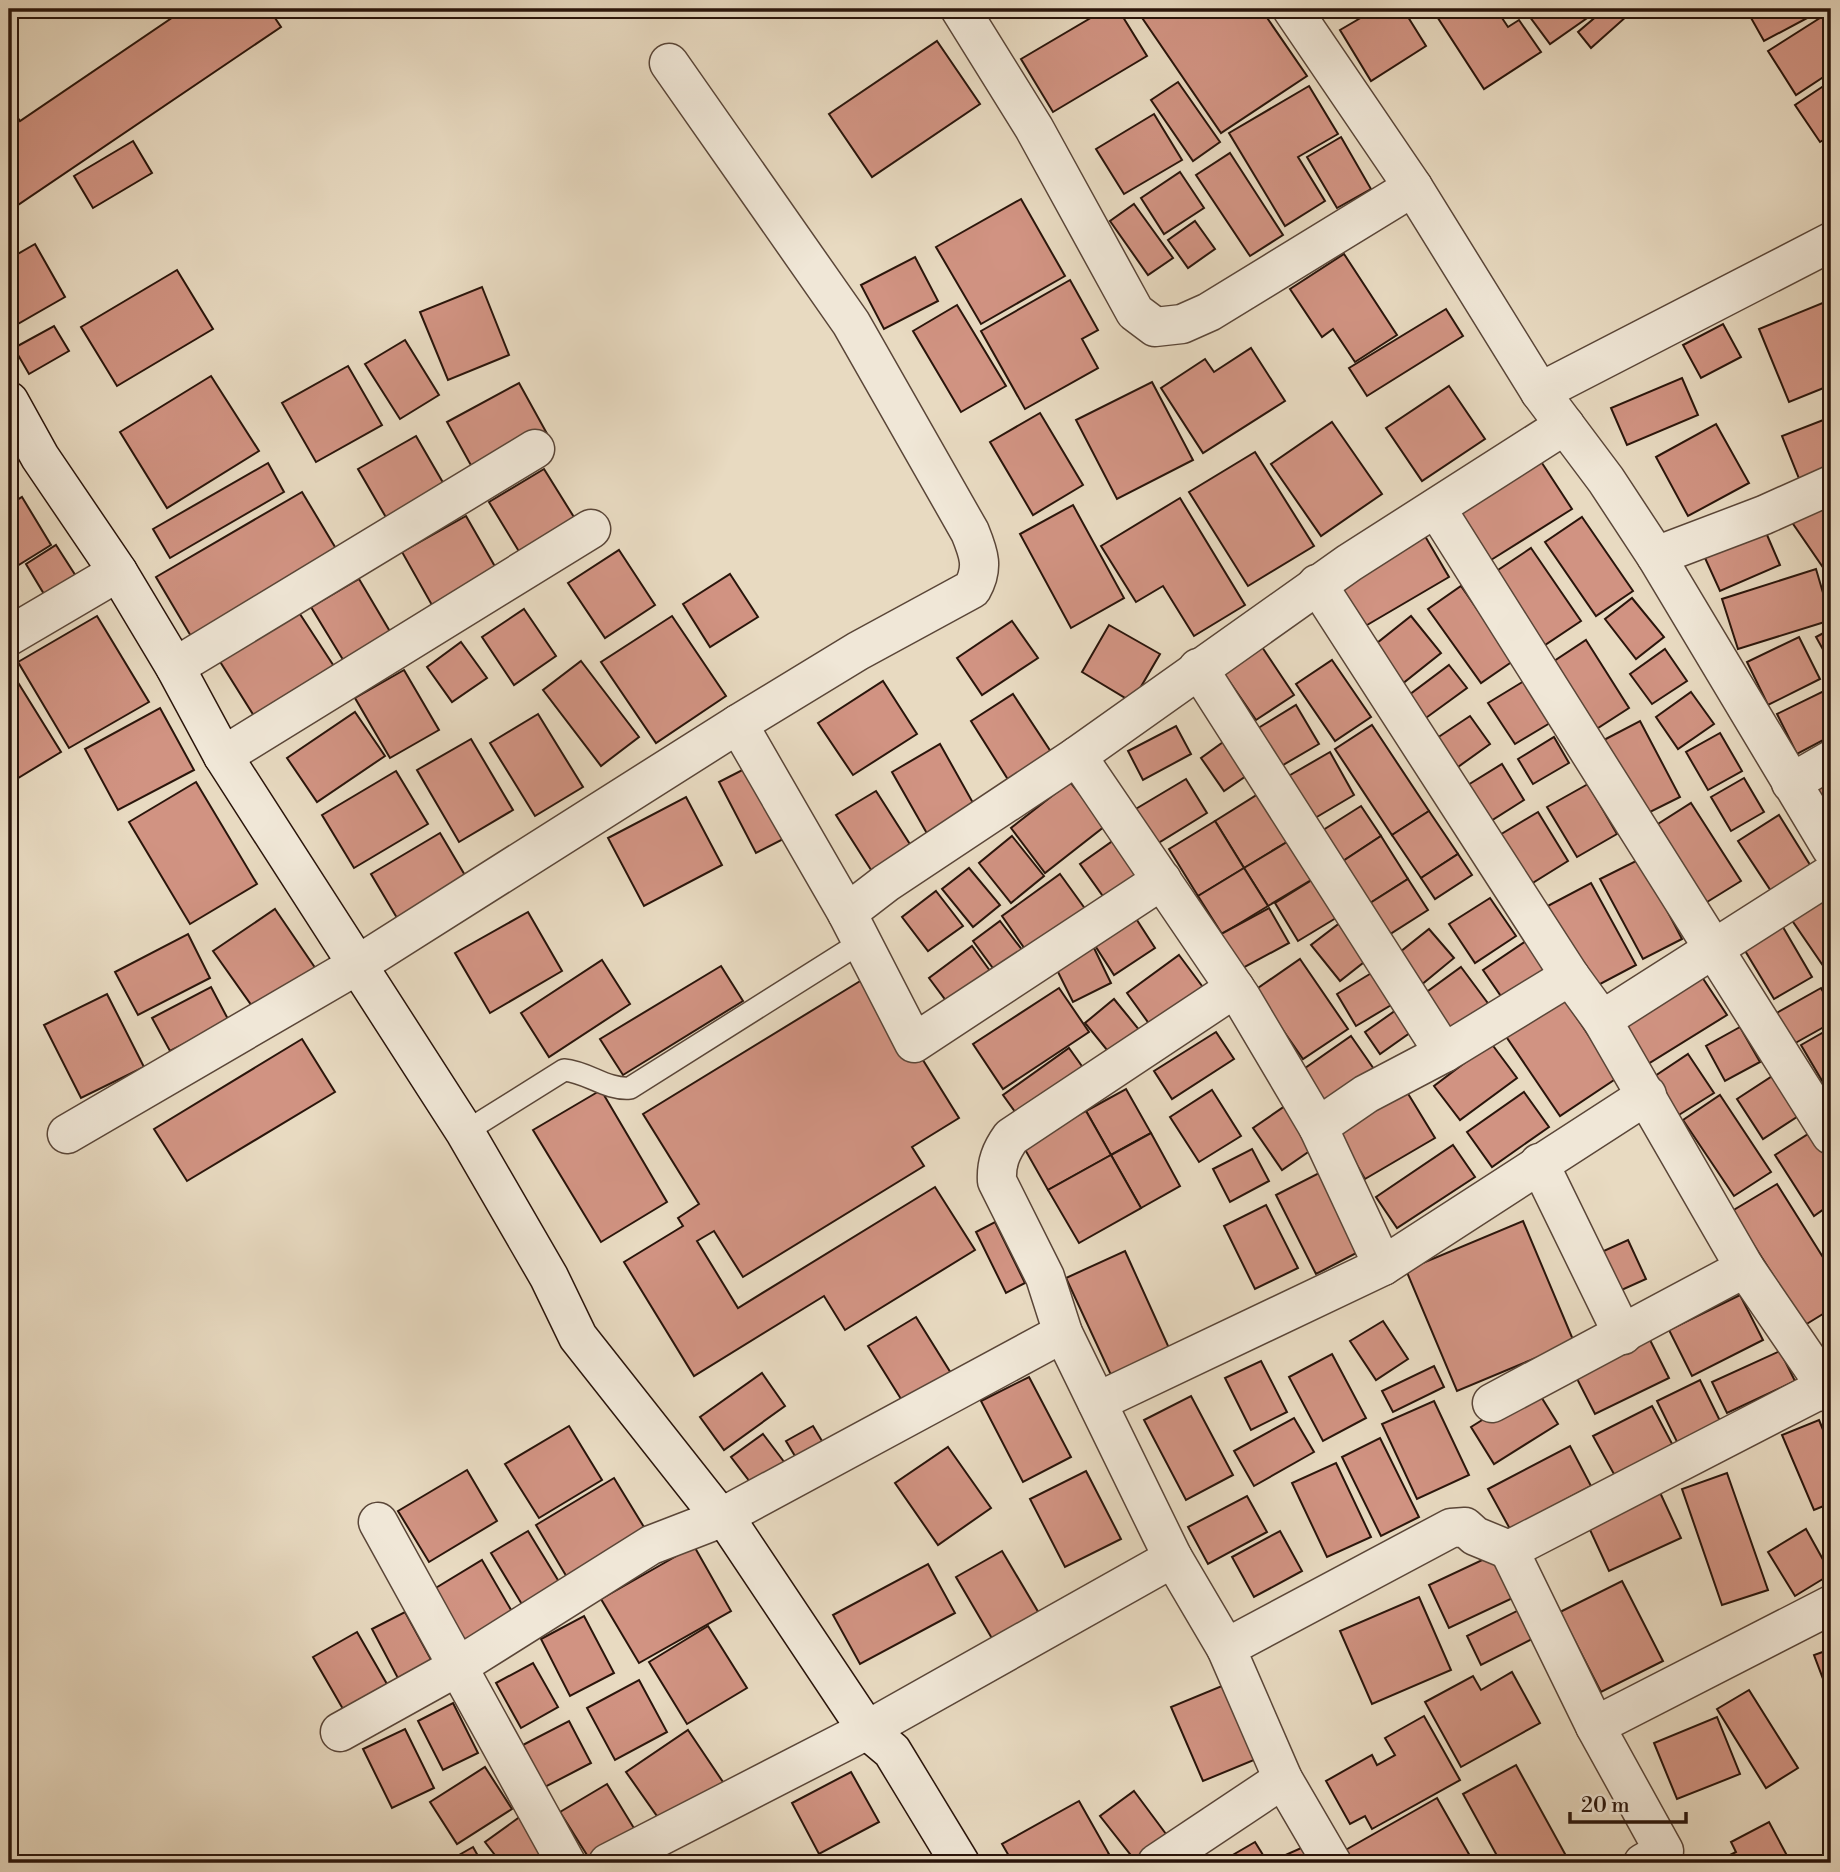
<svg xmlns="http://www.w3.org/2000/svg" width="1840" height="1872" font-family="'Libre Bodoni',serif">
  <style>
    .building { fill: #d19382; stroke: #2a150b; stroke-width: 2 }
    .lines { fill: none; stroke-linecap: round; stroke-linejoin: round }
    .lane-casing { stroke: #5a4638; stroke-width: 24 }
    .street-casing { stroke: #5a4638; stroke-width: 41 }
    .secondary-casing { stroke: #2a150b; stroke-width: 41 }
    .lane { stroke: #f0e7d7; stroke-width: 21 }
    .street { stroke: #f0e7d7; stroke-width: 38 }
    .secondary { stroke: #f0e7d7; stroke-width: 38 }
  </style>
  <rect width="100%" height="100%" fill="#e8dac1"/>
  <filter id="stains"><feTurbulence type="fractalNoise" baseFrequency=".00286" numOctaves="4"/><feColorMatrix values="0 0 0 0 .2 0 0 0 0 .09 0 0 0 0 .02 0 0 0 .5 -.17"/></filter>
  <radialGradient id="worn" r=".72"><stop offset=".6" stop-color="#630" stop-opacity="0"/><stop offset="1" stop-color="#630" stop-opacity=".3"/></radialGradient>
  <!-- building -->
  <g class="building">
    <path d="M185 9H269L281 27 9 211V105L20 121Z"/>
    <path d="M1106 9H1118L1147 56 1053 112 1021 59Z"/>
    <path d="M1136 9H1261L1307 76 1221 133Z"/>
    <path d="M1376 9H1403L1426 46 1371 81 1340 30Z"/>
    <path d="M1446 9H1496L1508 27 1519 20 1541 52 1484 89 1436 15Z"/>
    <path d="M1524 9H1600L1550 44Z"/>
    <path d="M1605 9H1621L1627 16 1591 48 1578 32Z"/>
    <path d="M1746 9H1824L1764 41Z"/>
    <path d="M1831 11V72L1796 95 1768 51Z"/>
    <path d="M937 41 980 104 872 177 829 114Z"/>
    <path d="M1831 81V135L1820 142 1795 105Z"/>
    <path d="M1178 82 1220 142 1193 161 1151 100Z"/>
    <path d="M1309 86 1338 134 1298 157 1325 201 1285 226 1229 133Z"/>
    <path d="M1154 114 1182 160 1124 194 1096 149Z"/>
    <path d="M1341 137 1371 189 1337 208 1307 157Z"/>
    <path d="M133 141 152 173 93 208 74 176Z"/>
    <path d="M1230 153 1283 235 1250 256 1196 175Z"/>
    <path d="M1180 172 1204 208 1164 234 1141 198Z"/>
    <path d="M1021 199 1065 276 981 324 936 247Z"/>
    <path d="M1134 204 1173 258 1148 275 1110 221Z"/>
    <path d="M1195 221 1215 249 1188 268 1168 240Z"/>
    <path d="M35 244 65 297 9 329V259Z"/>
    <path d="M1344 254 1397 335 1355 362 1333 329 1322 337 1290 289Z"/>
    <path d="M915 257 938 301 884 329 861 285Z"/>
    <path d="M177 270 213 329 117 386 81 327Z"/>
    <path d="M1070 280 1098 330 1082 339 1098 368 1025 409 981 331Z"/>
    <path d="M482 287 509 355 448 380 420 312Z"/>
    <path d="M1830 300 1831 385 1789 402 1759 329Z"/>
    <path d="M957 305 1006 386 961 412 913 331Z"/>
    <path d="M1446 309 1463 336 1367 396 1349 368Z"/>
    <path d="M1723 324 1741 357 1701 378 1683 345Z"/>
    <path d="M54 326 69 351 29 374 14 348Z"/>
    <path d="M405 340 439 395 400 419 365 364Z"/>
    <path d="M1251 348 1285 401 1203 453 1161 388 1205 359 1214 372Z"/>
    <path d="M348 366 382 425 316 462 282 403Z"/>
    <path d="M211 376 259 451 167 508 120 432Z"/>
    <path d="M1682 378 1698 415 1627 445 1611 408Z"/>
    <path d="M1152 382 1193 460 1117 499 1076 420Z"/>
    <path d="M519 383 550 439 478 478 447 422Z"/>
    <path d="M1449 386 1485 439 1422 481 1386 428Z"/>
    <path d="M1040 413 1083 485 1033 515 990 442Z"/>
    <path d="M1831 417V469L1800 481 1782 436Z"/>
    <path d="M1332 422 1382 494 1321 536 1271 464Z"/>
    <path d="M1716 424 1749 483 1688 516 1656 457Z"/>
    <path d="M416 436 449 493 391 526 358 469Z"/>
    <path d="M1255 452 1314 546 1248 586 1189 492Z"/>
    <path d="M1540 460 1572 509 1491 560 1459 512Z"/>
    <path d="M268 463 284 492 170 558 153 529Z"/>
    <path d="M544 469 582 530 526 563 489 502Z"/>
    <path d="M302 492 341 557 195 643 156 577Z"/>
    <path d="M1823 495 1831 506V579L1789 518Z"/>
    <path d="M22 497 51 545 9 571V505Z"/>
    <path d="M1180 498 1245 605 1194 636 1163 586 1136 602 1101 546Z"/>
    <path d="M1073 505 1124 598 1071 628 1020 534Z"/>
    <path d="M466 516 501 577 437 614 402 552Z"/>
    <path d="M1582 517 1633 591 1596 616 1545 542Z"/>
    <path d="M1761 521 1780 565 1720 591 1700 547Z"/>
    <path d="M1422 531 1449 577 1362 628 1335 582Z"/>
    <path d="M56 545 81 584 50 604 26 564Z"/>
    <path d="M1531 548 1581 621 1542 647 1492 574Z"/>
    <path d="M619 550 655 605 605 638 568 583Z"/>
    <path d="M1816 569 1831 620 1738 649 1722 599Z"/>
    <path d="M730 574 758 617 710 647 683 604Z"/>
    <path d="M359 579 395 640 348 668 311 607Z"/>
    <path d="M1461 586 1513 661 1481 683 1428 609Z"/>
    <path d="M1632 598 1664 637 1636 659 1605 619Z"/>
    <path d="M524 609 556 656 514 685 482 637Z"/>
    <path d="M298 611 339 674 259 724 219 660Z"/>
    <path d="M97 616 149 702 69 748 18 662Z"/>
    <path d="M672 616 726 696 656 743 601 662Z"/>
    <path d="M1411 616 1441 653 1397 688 1367 651Z"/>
    <path d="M1012 621 1038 658 982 695 957 658Z"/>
    <path d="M1109 625 1160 654 1132 702 1082 672Z"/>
    <path d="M1831 629V664L1816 637Z"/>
    <path d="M1799 637 1820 679 1768 705 1747 662Z"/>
    <path d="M1586 640 1629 708 1584 737 1542 669Z"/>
    <path d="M461 642 487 678 452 702 427 667Z"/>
    <path d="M1262 647 1294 695 1256 720 1223 672Z"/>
    <path d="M1665 649 1687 681 1652 704 1630 674Z"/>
    <path d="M1332 660 1371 717 1335 741 1296 684Z"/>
    <path d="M581 661 639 737 601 766 543 690Z"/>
    <path d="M1449 665 1467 688 1419 723 1401 701Z"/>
    <path d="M9 668 61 752 10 783 9 782Z"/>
    <path d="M404 670 439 730 390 758 355 698Z"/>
    <path d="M883 681 917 734 853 775 818 723Z"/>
    <path d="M1524 681 1550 723 1515 744 1488 703Z"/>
    <path d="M1828 689 1831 695V736L1797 754 1777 714Z"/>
    <path d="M1691 692 1714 724 1678 749 1656 717Z"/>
    <path d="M1013 694 1057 761 1014 789 971 721Z"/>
    <path d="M1296 705 1319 744 1278 768 1255 730Z"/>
    <path d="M160 708 194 770 118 810 85 749Z"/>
    <path d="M355 712 385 756 317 802 287 758Z"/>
    <path d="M538 714 583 787 535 816 490 743Z"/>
    <path d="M1470 716 1490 744 1451 772 1431 742Z"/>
    <path d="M1640 721 1680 797 1640 817 1600 742Z"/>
    <path d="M1372 725 1429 811 1392 835 1335 749Z"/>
    <path d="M1176 726 1191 754 1143 780 1128 751Z"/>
    <path d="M1720 733 1742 771 1708 790 1686 752Z"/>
    <path d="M1554 737 1569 763 1533 784 1518 759Z"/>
    <path d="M471 739 513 810 459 842 417 770Z"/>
    <path d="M1226 740 1249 774 1224 791 1201 758Z"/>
    <path d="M940 744 977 810 929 837 892 772Z"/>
    <path d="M1330 752 1354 795 1310 821 1285 778Z"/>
    <path d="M758 762 795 833 756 853 719 782Z"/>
    <path d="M1502 764 1524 800 1486 824 1463 788Z"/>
    <path d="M396 771 428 824 354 868 322 815Z"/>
    <path d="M1831 775V819L1811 787Z"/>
    <path d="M1744 778 1764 812 1731 831 1711 797Z"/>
    <path d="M1186 779 1207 813 1155 845 1134 810Z"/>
    <path d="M196 782 257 884 190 924 129 822Z"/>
    <path d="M1070 782 1105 826 1045 873 1011 828Z"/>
    <path d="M1588 784 1617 834 1577 857 1547 807Z"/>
    <path d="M876 791 913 849 873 873 836 815Z"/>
    <path d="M1263 791 1292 839 1244 868 1215 821Z"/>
    <path d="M686 797 722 865 644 906 608 838Z"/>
    <path d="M1691 803 1741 881 1699 907 1650 829Z"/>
    <path d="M1361 806 1381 836 1340 863 1320 832Z"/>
    <path d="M1429 811 1458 854 1421 878 1392 835Z"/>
    <path d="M1538 812 1568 861 1523 889 1493 839Z"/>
    <path d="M1779 815 1812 868 1773 894 1738 841Z"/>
    <path d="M1215 821 1244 868 1198 896 1169 849Z"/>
    <path d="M440 833 466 877 397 918 371 874Z"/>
    <path d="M1012 836 1044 876 1011 903 979 863Z"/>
    <path d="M1381 836 1408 879 1367 905 1340 863Z"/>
    <path d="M1292 839 1316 877 1268 906 1244 868Z"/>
    <path d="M1114 840 1139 875 1105 899 1080 864Z"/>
    <path d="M1458 854 1472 875 1435 899 1421 878Z"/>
    <path d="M1640 859 1682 939 1643 959 1600 879Z"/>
    <path d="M969 868 1000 905 973 927 942 889Z"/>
    <path d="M1244 868 1268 906 1222 934 1198 896Z"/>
    <path d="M1060 874 1086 910 1027 952 1002 916Z"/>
    <path d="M1408 879 1428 910 1387 936 1367 905Z"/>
    <path d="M1312 880 1336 918 1298 941 1275 903Z"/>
    <path d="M1591 883 1636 965 1587 991 1542 909Z"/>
    <path d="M936 891 963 926 928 951 902 917Z"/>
    <path d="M1823 894 1831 906V970L1828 973 1789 916Z"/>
    <path d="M1490 898 1516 936 1475 963 1449 924Z"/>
    <path d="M1269 908 1289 943 1241 969 1221 934Z"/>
    <path d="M275 909 320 975 259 1016 213 951Z"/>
    <path d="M528 912 562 971 490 1013 455 953Z"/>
    <path d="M1135 917 1155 948 1114 975 1094 944Z"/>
    <path d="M1345 919 1373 955 1340 981 1311 945Z"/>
    <path d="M1000 921 1026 955 998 975 973 941Z"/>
    <path d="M1780 922 1812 977 1774 999 1741 944Z"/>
    <path d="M1429 929 1454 958 1415 990 1390 960Z"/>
    <path d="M188 934 210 978 138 1015 115 972Z"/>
    <path d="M1526 941 1547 974 1505 1002 1483 970Z"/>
    <path d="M972 946 993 975 950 1006 929 978Z"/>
    <path d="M1093 946 1111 983 1073 1002 1055 966Z"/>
    <path d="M1179 955 1208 994 1155 1032 1127 993Z"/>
    <path d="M1300 959 1348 1029 1303 1059 1255 990Z"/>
    <path d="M602 960 630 1004 549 1057 521 1013Z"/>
    <path d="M721 966 743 1001 623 1075 600 1039Z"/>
    <path d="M1461 967 1490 1006 1446 1038 1417 999Z"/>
    <path d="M1378 969 1398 1001 1356 1026 1337 994Z"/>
    <path d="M1700 974 1727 1015 1643 1067 1618 1026Z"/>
    <path d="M870 975 959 1118 912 1147 924 1166 743 1277 714 1231 697 1241 738 1308 935 1187 975 1250 845 1330 824 1296 694 1376 624 1262 683 1226 678 1218 699 1204 643 1114Z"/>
    <path d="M211 987 229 1021 170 1051 152 1018Z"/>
    <path d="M1059 988 1089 1032 1003 1089 973 1044Z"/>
    <path d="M1821 988 1831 1006V1023L1790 1046 1773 1015Z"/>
    <path d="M107 994 144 1067 81 1098 44 1025Z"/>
    <path d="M1561 994 1617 1078 1560 1116 1503 1032Z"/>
    <path d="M1114 999 1145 1037 1116 1061 1085 1023Z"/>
    <path d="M1399 1008 1414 1030 1380 1054 1365 1032Z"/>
    <path d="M1740 1027 1760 1062 1725 1081 1706 1046Z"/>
    <path d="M1831 1028V1096L1801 1045Z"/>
    <path d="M1216 1032 1234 1059 1172 1099 1154 1071Z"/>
    <path d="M1351 1036 1376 1072 1324 1109 1298 1073Z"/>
    <path d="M302 1039 335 1092 187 1181 154 1129Z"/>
    <path d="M1491 1043 1517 1078 1460 1120 1434 1086Z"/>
    <path d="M1069 1048 1089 1076 1023 1123 1003 1095Z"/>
    <path d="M1688 1054 1714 1093 1674 1118 1649 1080Z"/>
    <path d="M1777 1073 1803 1113 1763 1139 1737 1099Z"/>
    <path d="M1126 1089 1151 1133 1111 1155 1086 1111Z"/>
    <path d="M601 1090 667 1202 601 1242 533 1130Z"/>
    <path d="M1212 1090 1241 1136 1199 1162 1170 1117Z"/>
    <path d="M1407 1092 1435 1138 1365 1179 1338 1133Z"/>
    <path d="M1524 1092 1549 1127 1492 1167 1467 1132Z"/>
    <path d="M1720 1095 1771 1172 1734 1196 1683 1120Z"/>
    <path d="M1285 1106 1314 1148 1282 1170 1253 1128Z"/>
    <path d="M1086 1111 1111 1155 1048 1190 1023 1146Z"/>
    <path d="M1816 1129 1831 1153V1204L1814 1216 1775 1155Z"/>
    <path d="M1151 1133 1180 1186 1141 1208 1111 1155Z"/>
    <path d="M1453 1145 1475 1177 1397 1228 1376 1197Z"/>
    <path d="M1252 1149 1269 1181 1230 1202 1213 1169Z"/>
    <path d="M1111 1155 1141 1208 1079 1243 1048 1190Z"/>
    <path d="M1323 1171 1364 1249 1316 1274 1276 1195Z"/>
    <path d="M1777 1184 1831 1270V1309L1805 1325 1732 1211Z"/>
    <path d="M1266 1205 1298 1268 1255 1289 1224 1226Z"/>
    <path d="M1523 1221 1574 1342 1457 1391 1406 1270Z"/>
    <path d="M995 1222 1025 1283 1006 1293 976 1232Z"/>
    <path d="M1628 1240 1646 1279 1615 1293 1597 1254Z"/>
    <path d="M1125 1251 1169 1348 1111 1375 1066 1278Z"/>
    <path d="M1740 1295 1763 1340 1692 1376 1669 1330Z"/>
    <path d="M916 1317 954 1378 906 1407 868 1346Z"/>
    <path d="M1383 1321 1408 1359 1376 1380 1350 1341Z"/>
    <path d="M1647 1334 1669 1378 1595 1414 1573 1371Z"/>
    <path d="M1780 1351 1795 1381 1727 1413 1712 1382Z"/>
    <path d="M1332 1354 1366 1418 1323 1441 1289 1377Z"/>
    <path d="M1261 1361 1287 1412 1251 1430 1225 1378Z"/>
    <path d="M1434 1366 1444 1387 1393 1412 1382 1391Z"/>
    <path d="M762 1373 785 1406 724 1450 700 1417Z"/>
    <path d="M1029 1377 1071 1457 1023 1482 981 1401Z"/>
    <path d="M1700 1380 1725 1431 1682 1452 1657 1401Z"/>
    <path d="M1535 1387 1558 1424 1494 1464 1471 1427Z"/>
    <path d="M1191 1396 1233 1475 1186 1500 1144 1420Z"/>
    <path d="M1434 1401 1469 1475 1417 1499 1382 1424Z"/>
    <path d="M1652 1406 1678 1455 1620 1485 1593 1436Z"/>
    <path d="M1294 1418 1314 1452 1254 1486 1234 1451Z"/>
    <path d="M1819 1420 1831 1449V1503L1814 1510 1782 1435Z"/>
    <path d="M569 1426 602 1480 539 1518 505 1464Z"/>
    <path d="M813 1426 831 1456 804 1471 786 1441Z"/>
    <path d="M763 1434 791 1471 760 1495 731 1457Z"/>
    <path d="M1380 1438 1419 1517 1381 1536 1342 1457Z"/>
    <path d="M1570 1446 1591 1486 1510 1529 1488 1489Z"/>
    <path d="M948 1447 991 1508 938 1545 895 1483Z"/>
    <path d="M1336 1463 1371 1537 1327 1557 1292 1483Z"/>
    <path d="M467 1470 497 1521 429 1562 398 1511Z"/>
    <path d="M1086 1471 1121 1539 1065 1567 1030 1499Z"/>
    <path d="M1727 1473 1768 1590 1722 1605 1682 1489Z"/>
    <path d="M614 1478 647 1532 568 1579 536 1525Z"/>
    <path d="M1657 1486 1681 1538 1609 1571 1585 1519Z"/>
    <path d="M1247 1496 1267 1532 1208 1564 1188 1527Z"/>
    <path d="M1806 1529 1831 1574 1795 1596 1768 1552Z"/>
    <path d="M528 1531 564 1590 526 1611 491 1553Z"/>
    <path d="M1280 1531 1302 1571 1254 1597 1232 1557Z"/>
    <path d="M694 1546 731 1611 639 1663 601 1599Z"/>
    <path d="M1002 1551 1043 1620 997 1647 956 1577Z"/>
    <path d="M1497 1553 1517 1596 1449 1628 1429 1585Z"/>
    <path d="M482 1560 514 1615 466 1643 434 1589Z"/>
    <path d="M928 1564 955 1613 860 1664 833 1615Z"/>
    <path d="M1622 1581 1663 1661 1601 1692 1560 1612Z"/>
    <path d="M1419 1597 1451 1670 1372 1704 1340 1631Z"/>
    <path d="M1527 1606 1542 1634 1481 1665 1467 1636Z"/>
    <path d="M405 1612 434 1665 400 1682 372 1629Z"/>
    <path d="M584 1616 614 1673 570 1696 541 1639Z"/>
    <path d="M708 1626 747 1688 687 1724 649 1662Z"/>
    <path d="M357 1632 391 1691 347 1716 313 1657Z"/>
    <path d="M1831 1649V1700L1814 1655Z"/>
    <path d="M533 1663 558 1707 521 1728 496 1683Z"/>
    <path d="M1512 1672 1540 1723 1461 1767 1425 1702 1473 1676 1481 1690Z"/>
    <path d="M639 1680 667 1732 615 1760 587 1708Z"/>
    <path d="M1234 1681 1266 1755 1203 1781 1171 1707Z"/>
    <path d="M1749 1690 1798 1768 1766 1788 1717 1709Z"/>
    <path d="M453 1703 478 1753 443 1770 418 1721Z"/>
    <path d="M1424 1716 1460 1780 1372 1829 1365 1816 1350 1824 1326 1781 1372 1755 1377 1765 1395 1755 1385 1738Z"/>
    <path d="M1717 1717 1740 1774 1677 1799 1654 1743Z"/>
    <path d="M569 1721 591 1763 541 1789 519 1747Z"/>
    <path d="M405 1729 434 1788 392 1808 363 1749Z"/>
    <path d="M688 1730 725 1785 664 1826 626 1772Z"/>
    <path d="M1516 1765 1570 1863H1501L1463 1794Z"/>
    <path d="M485 1767 512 1809 457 1844 430 1802Z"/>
    <path d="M851 1772 879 1822 819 1854 792 1803Z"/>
    <path d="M607 1784 640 1838 592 1863 560 1812Z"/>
    <path d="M1134 1791 1166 1834 1134 1859 1100 1816Z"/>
    <path d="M1437 1798 1474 1863H1349L1342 1852Z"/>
    <path d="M1079 1801 1109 1854 1092 1863H1013L1002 1844Z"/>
    <path d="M521 1816 554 1863H501L485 1842Z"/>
    <path d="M1769 1822 1791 1863H1714L1736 1852 1731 1842Z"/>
    <path d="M1319 1840 1329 1863H1284L1281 1857Z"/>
    <path d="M1255 1842 1268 1863H1219Z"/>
    <path d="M473 1847 482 1863H445Z"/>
  </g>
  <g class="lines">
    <!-- lane casing -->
    <g class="lane-casing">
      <path id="lane" d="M465 1132 564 1070C588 1072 606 1090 630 1088L863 941"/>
    </g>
    <!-- street casing -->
    <g class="street-casing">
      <g id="street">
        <path d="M960 9 1034 128 1135 312 1155 327 1182 324 1209 312 1413 187"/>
        <path d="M1292 9 1413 187 1540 392 1606 480 1656 556 1831 848"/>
        <path d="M669 63 851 323 970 532C979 554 984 568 972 589L858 651 738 724"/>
        <path d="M1540 392 1831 242"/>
        <path d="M1436 508 1831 1135"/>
        <path d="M1656 556 1764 515 1831 485"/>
        <path d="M1317 584 1570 976 1602 1020 1745 1268 1831 1394"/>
        <path d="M9 636 118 572"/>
        <path d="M175 667 535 449"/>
        <path d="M1198 668 1444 1053 1570 976"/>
        <path d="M223 756 591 529"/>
        <path d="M1077 756 1241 997 1318 1127 1366 1094 1444 1053"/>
        <path d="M1791 783 1831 760"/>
        <path d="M847 913 914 1043 1162 880"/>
        <path d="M1602 1020 1831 874"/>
        <path d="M1318 1127 1383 1266 1647 1095"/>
        <path d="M67 1134 359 964 738 724 847 913 886 883 1077 756 1349 563 1565 425"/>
        <path d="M1539 1163 1623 1335"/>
        <path d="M1097 1402 1383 1266"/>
        <path d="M1492 1403 1745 1268"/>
        <path d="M724 1516 1063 1333"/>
        <path d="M378 1522 566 1863"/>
        <path d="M1509 1550 1595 1726"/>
        <path d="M1226 1648 1173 1558 1063 1333 1045 1277 997 1181C996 1163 1001 1151 1011 1137L1235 988"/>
        <path d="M340 1732 457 1667 651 1545 721 1518"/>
        <path d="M608 1863 867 1730 1173 1558"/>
        <path d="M1157 1863 1283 1779"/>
        <path d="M1332 1863 1283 1779 1226 1648 1451 1528 1465 1527 1475 1536 1509 1550 1825 1387"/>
        <path d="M1643 1863 1664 1851 1595 1726 1831 1605"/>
      </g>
    </g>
    <!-- secondary casing -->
    <g class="secondary-casing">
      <path id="secondary" d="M9 401 40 457 118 572 175 667 223 756 465 1132 549 1277 578 1337 721 1518 724 1516 867 1730 892 1751 960 1863"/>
    </g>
    <!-- lane -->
    <use href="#lane" class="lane"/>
    <!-- street -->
    <use href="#street" class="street"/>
    <!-- secondary -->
    <use href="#secondary" class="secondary"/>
  </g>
  <!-- margin -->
  <rect width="1840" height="1872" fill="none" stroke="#e8dac1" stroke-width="35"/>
  <rect x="10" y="10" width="1819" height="1851" fill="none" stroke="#2a150b" stroke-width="3.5"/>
  <rect x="18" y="18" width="1805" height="1837" fill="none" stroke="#2a150b" stroke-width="2"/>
  <!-- scale -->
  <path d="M1570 1812v10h116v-10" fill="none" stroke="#2a150b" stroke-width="3.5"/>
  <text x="1581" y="1812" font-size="21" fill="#2a150b" stroke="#f0e7d7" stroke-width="5" paint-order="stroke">20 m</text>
  <rect width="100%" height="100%" filter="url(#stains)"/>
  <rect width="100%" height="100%" fill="url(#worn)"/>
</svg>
